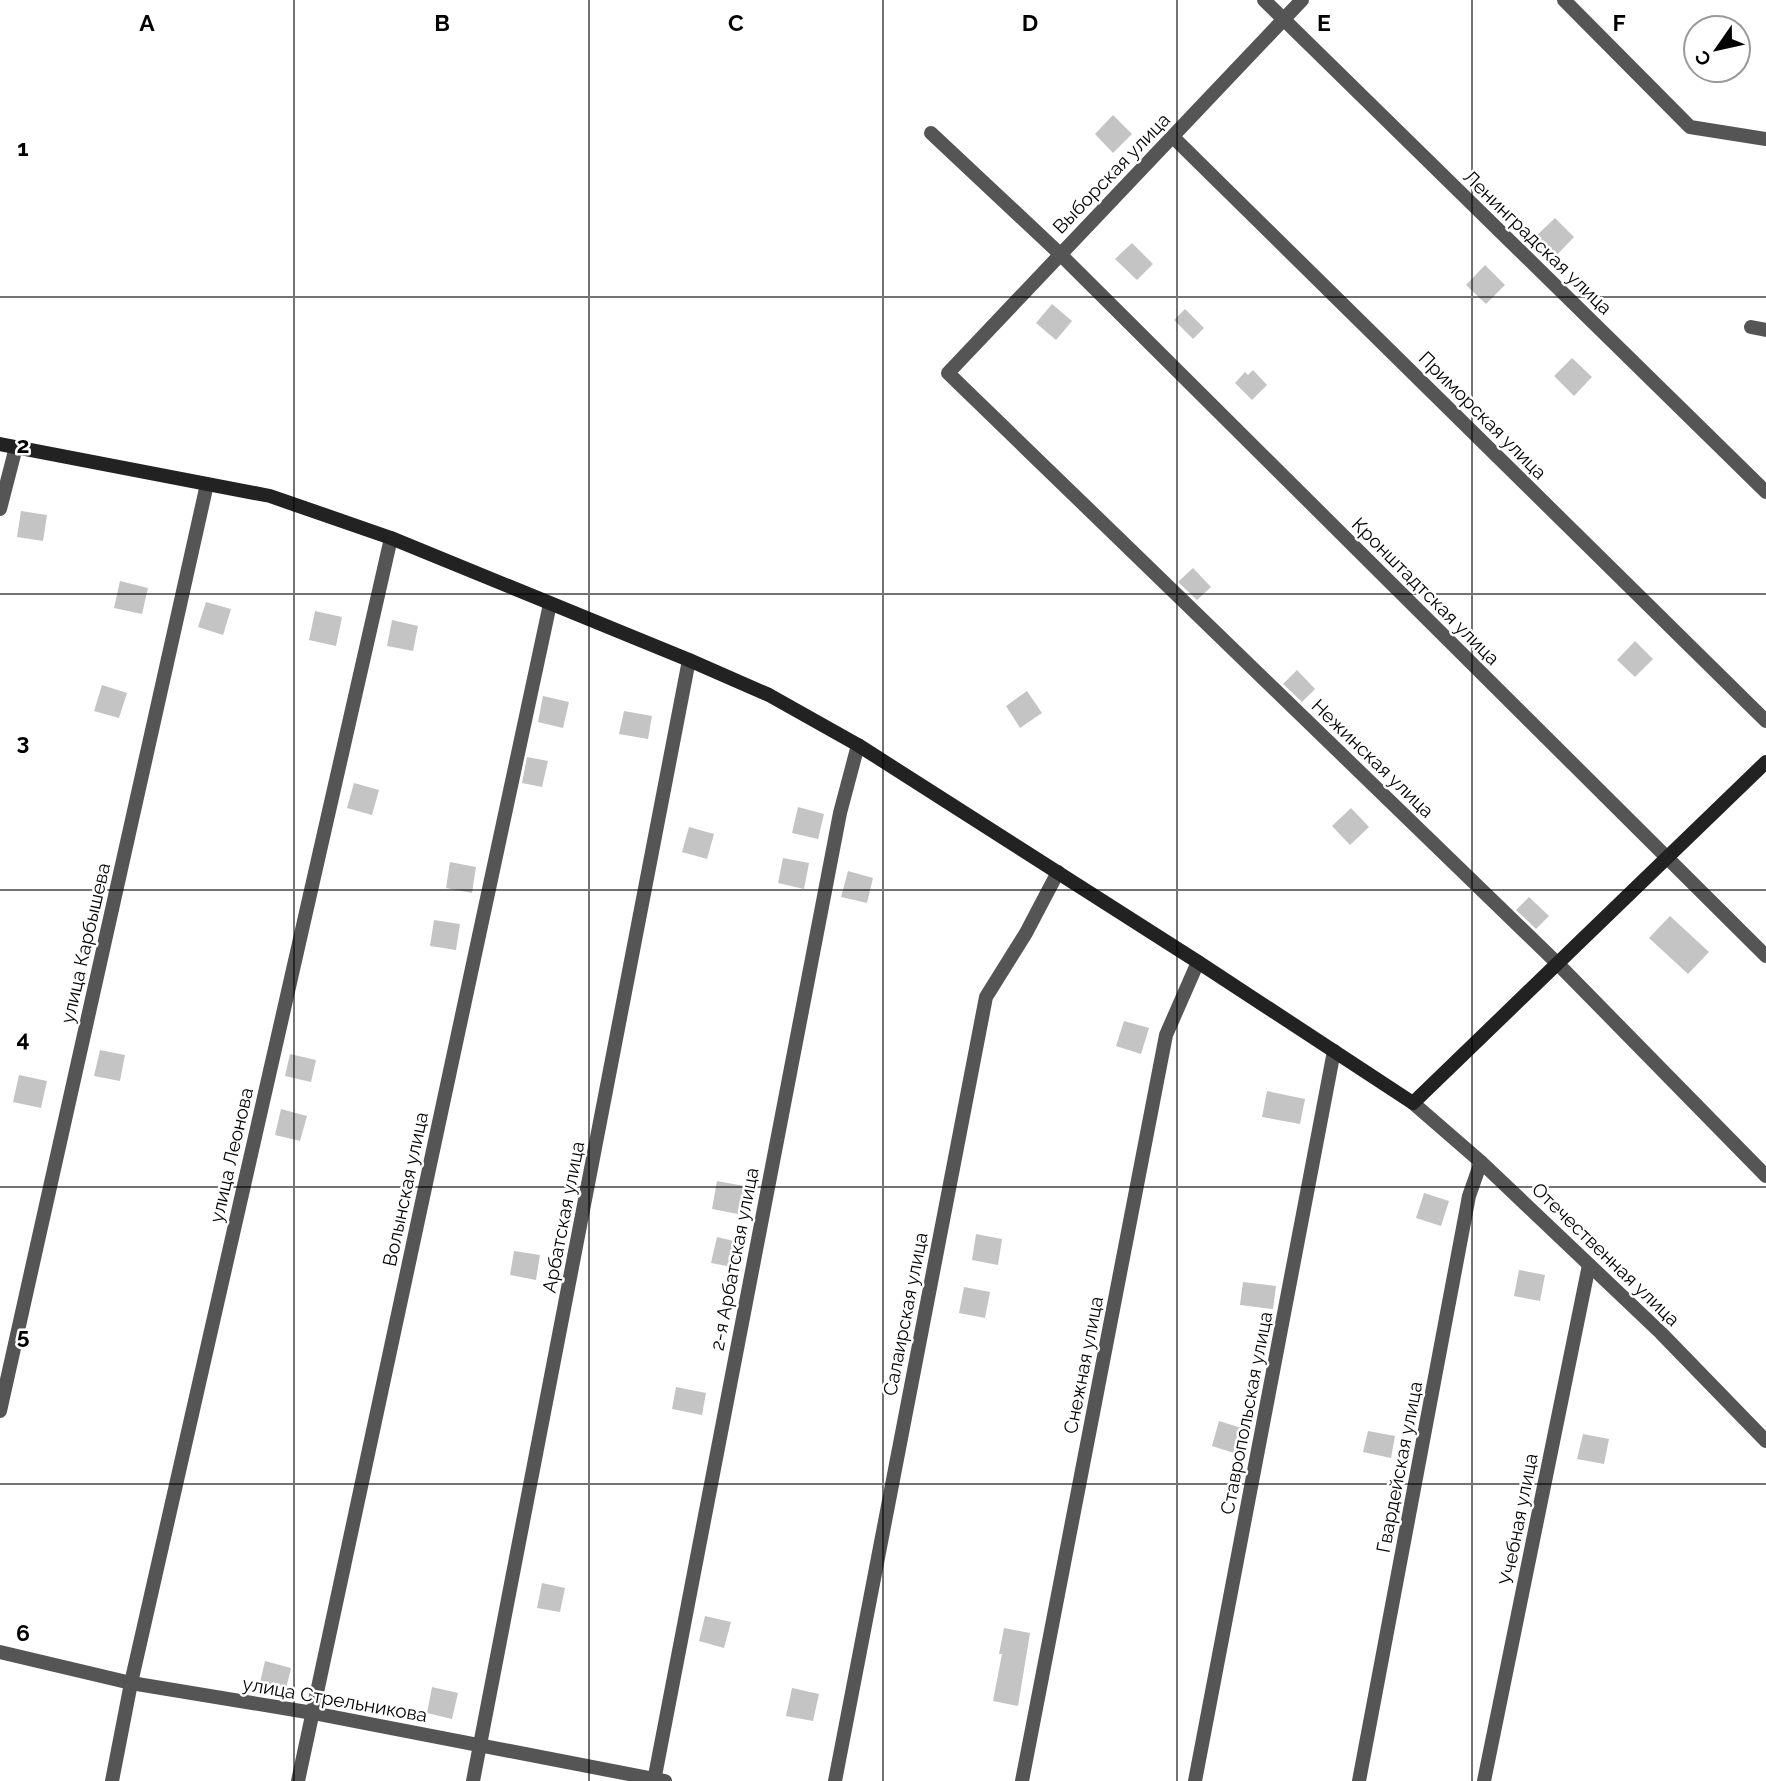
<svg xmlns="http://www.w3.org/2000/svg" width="1766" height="1781" font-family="Raleway,sans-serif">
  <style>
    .building { fill: #c4c4c4 }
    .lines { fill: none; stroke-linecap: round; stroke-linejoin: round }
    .minor { stroke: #555; stroke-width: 14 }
    .tertiary { stroke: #555; stroke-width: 14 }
    .secondary { stroke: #222; stroke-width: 14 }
    .grid { fill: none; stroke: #000; stroke-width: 2; stroke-opacity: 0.55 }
    .labels { text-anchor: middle; stroke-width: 5; stroke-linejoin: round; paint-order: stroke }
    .street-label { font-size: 19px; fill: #000; stroke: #fff }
    .grid-label { font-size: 23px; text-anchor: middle; font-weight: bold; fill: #000; stroke: #fff; stroke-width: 5; stroke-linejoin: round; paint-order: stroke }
  </style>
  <rect width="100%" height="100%" fill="#fff"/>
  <!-- building -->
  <g class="building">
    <path d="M1113 115 1132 134 1113 153 1095 134Z"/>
    <path d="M1555 218 1574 237 1553 259 1533 239Z"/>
    <path d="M1132 243 1153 264 1137 280 1115 259Z"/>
    <path d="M1485 265 1505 285 1486 304 1466 285Z"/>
    <path d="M1052 304 1072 321 1056 340 1036 323Z"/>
    <path d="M1185 309 1204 328 1193 339 1174 320Z"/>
    <path d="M1572 358 1592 377 1574 396 1554 376Z"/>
    <path d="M1253 370 1267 385 1252 400 1235 383 1245 372 1248 375Z"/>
    <path d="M21 511 47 515 43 541 17 537Z"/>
    <path d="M1193 568 1211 587 1197 600 1178 582Z"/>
    <path d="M120 581 148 588 142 614 114 608Z"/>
    <path d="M206 602 231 609 223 635 198 627Z"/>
    <path d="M315 611 342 617 336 646 309 640Z"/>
    <path d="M392 620 418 626 413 651 387 646Z"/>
    <path d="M1635 641 1653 659 1635 677 1617 660Z"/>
    <path d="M1297 670 1315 689 1302 702 1283 684Z"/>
    <path d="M102 685 127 693 119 718 94 711Z"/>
    <path d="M1027 691 1042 713 1020 728 1006 706Z"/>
    <path d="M543 696 569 702 563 728 538 722Z"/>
    <path d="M624 711 652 716 648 739 619 734Z"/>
    <path d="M527 757 548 761 542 787 522 783Z"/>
    <path d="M354 783 379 790 372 815 347 808Z"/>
    <path d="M798 807 824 814 818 839 792 833Z"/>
    <path d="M1351 808 1369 827 1350 845 1332 826Z"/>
    <path d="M689 827 714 834 707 859 682 852Z"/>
    <path d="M783 858 809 863 804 889 778 883Z"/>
    <path d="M450 862 476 867 472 893 446 888Z"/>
    <path d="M848 871 873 878 867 903 841 897Z"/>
    <path d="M1529 897 1549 916 1536 929 1516 910Z"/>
    <path d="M1670 916 1709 952 1688 974 1649 938Z"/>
    <path d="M434 920 460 924 456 950 430 946Z"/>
    <path d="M1124 1021 1149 1028 1141 1054 1116 1046Z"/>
    <path d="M100 1050 125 1055 120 1081 94 1076Z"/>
    <path d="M290 1054 316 1060 311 1082 285 1076Z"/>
    <path d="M19 1075 47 1081 41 1108 13 1102Z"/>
    <path d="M1267 1091 1305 1099 1300 1124 1262 1117Z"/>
    <path d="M281 1109 307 1116 300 1141 275 1135Z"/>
    <path d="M717 1181 744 1186 738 1214 712 1209Z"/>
    <path d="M1424 1193 1449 1201 1441 1226 1416 1218Z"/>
    <path d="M976 1234 1002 1239 998 1265 972 1260Z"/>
    <path d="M717 1237 742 1243 737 1268 711 1263Z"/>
    <path d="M514 1251 540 1255 536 1280 510 1275Z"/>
    <path d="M1519 1270 1545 1275 1540 1301 1514 1296Z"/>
    <path d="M1243 1282 1276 1286 1273 1309 1240 1305Z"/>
    <path d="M964 1287 990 1292 985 1318 959 1313Z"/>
    <path d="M676 1387 706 1393 702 1415 672 1409Z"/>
    <path d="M1219 1421 1245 1429 1237 1454 1212 1446Z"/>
    <path d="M1368 1431 1395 1436 1391 1458 1363 1452Z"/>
    <path d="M1583 1434 1609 1439 1604 1464 1577 1459Z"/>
    <path d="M542 1583 565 1588 560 1612 537 1608Z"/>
    <path d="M705 1616 731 1622 724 1648 699 1641Z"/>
    <path d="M1004 1628 1030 1633 1018 1706 993 1701 1002 1654H999Z"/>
    <path d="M265 1661 291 1668 285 1693 259 1687Z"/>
    <path d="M432 1687 458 1693 452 1719 427 1713Z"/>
    <path d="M792 1688 819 1694 813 1721 786 1716Z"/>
  </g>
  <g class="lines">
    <!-- minor -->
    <g class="minor">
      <path d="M1264 0 1766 492"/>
      <path d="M1302 0 948 373 1558 964 1766 1176"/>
      <path d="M1564 0 1690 127 1766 139"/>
      <path d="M931 133 1059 253 1766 956"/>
      <path d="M1173 137 1766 721"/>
      <path d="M1751 327 1766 330"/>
      <path d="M0 509 16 447"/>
      <path d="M0 1411 207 484"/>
      <path d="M0 1652 131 1683 313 1713 665 1781"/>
      <path d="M112 1781 131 1683 391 538"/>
      <path d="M298 1781 550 604"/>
      <path d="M473 1781 689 660"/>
      <path d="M654 1781 840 813 858 745"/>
      <path d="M1022 1781 1166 1035 1198 962"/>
      <path d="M1195 1781 1334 1051"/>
      <path d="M1359 1781 1469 1196 1481 1162"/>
      <path d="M1484 1781 1589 1265"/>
    </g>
    <!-- tertiary -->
    <g class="tertiary">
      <path d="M1413 1103 1481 1162 1661 1333 1766 1441"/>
      <path d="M835 1781 986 997 1026 933 1058 872"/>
    </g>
    <!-- secondary -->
    <path class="secondary" d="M0 444 270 496 391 538 689 660 769 695 858 745 1198 962 1413 1103 1766 762"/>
  </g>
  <!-- grid -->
  <path class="grid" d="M294 0V1781M589 0V1781M883 0V1781M1177 0V1781M1472 0V1781M0 297H1766M0 594H1766M0 890H1766M0 1187H1766M0 1484H1766"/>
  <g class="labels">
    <!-- street labels -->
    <g class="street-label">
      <text transform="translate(1111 173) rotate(-46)" y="7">Выборская улица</text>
      <text transform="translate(1538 242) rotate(44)" y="7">Ленинградская улица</text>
      <text transform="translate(1483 415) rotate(45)" y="7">Приморская улица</text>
      <text transform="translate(1426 591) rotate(45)" y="7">Кронштадтская улица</text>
      <text transform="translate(1373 758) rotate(44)" y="7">Нежинская улица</text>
      <text transform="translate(85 943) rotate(-77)" y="7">улица Карбышева</text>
      <text transform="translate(231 1155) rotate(-77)" y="7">улица Леонова</text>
      <text transform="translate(405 1189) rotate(-78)" y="7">Волынская улица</text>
      <text transform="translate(563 1217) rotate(-79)" y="7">Арбатская улица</text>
      <text transform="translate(1606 1254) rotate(44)" y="7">Отечественная улица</text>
      <text transform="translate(734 1259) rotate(-79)" y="7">2-я Арбатская улица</text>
      <text transform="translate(905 1314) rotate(-79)" y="7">Салаирская улица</text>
      <text transform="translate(1083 1365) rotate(-79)" y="7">Снежная улица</text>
      <text transform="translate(1246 1413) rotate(-79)" y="7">Ставропольская улица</text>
      <text transform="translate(1399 1467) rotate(-79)" y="7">Гвардейская улица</text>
      <text transform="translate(1518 1519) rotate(-79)" y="7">Учебная улица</text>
      <text transform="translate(335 1699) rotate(10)" y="7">улица Стрельникова</text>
    </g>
  </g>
  <g class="grid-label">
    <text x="147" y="31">A</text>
    <text x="442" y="31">B</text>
    <text x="736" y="31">C</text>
    <text x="1030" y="31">D</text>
    <text x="1324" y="31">E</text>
    <text x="1619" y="31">F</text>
    <text x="23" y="156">1</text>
    <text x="23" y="453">2</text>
    <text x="23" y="750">3</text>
    <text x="23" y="1047">4</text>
    <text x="23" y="1344">5</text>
    <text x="23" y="1641">6</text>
  </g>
  <!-- north arrow -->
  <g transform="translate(1717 49) rotate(236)"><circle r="33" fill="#ffffff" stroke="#999999" stroke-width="2"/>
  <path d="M0-5L12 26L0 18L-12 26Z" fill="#000000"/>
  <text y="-10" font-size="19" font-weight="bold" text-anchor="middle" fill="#000000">С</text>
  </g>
</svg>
